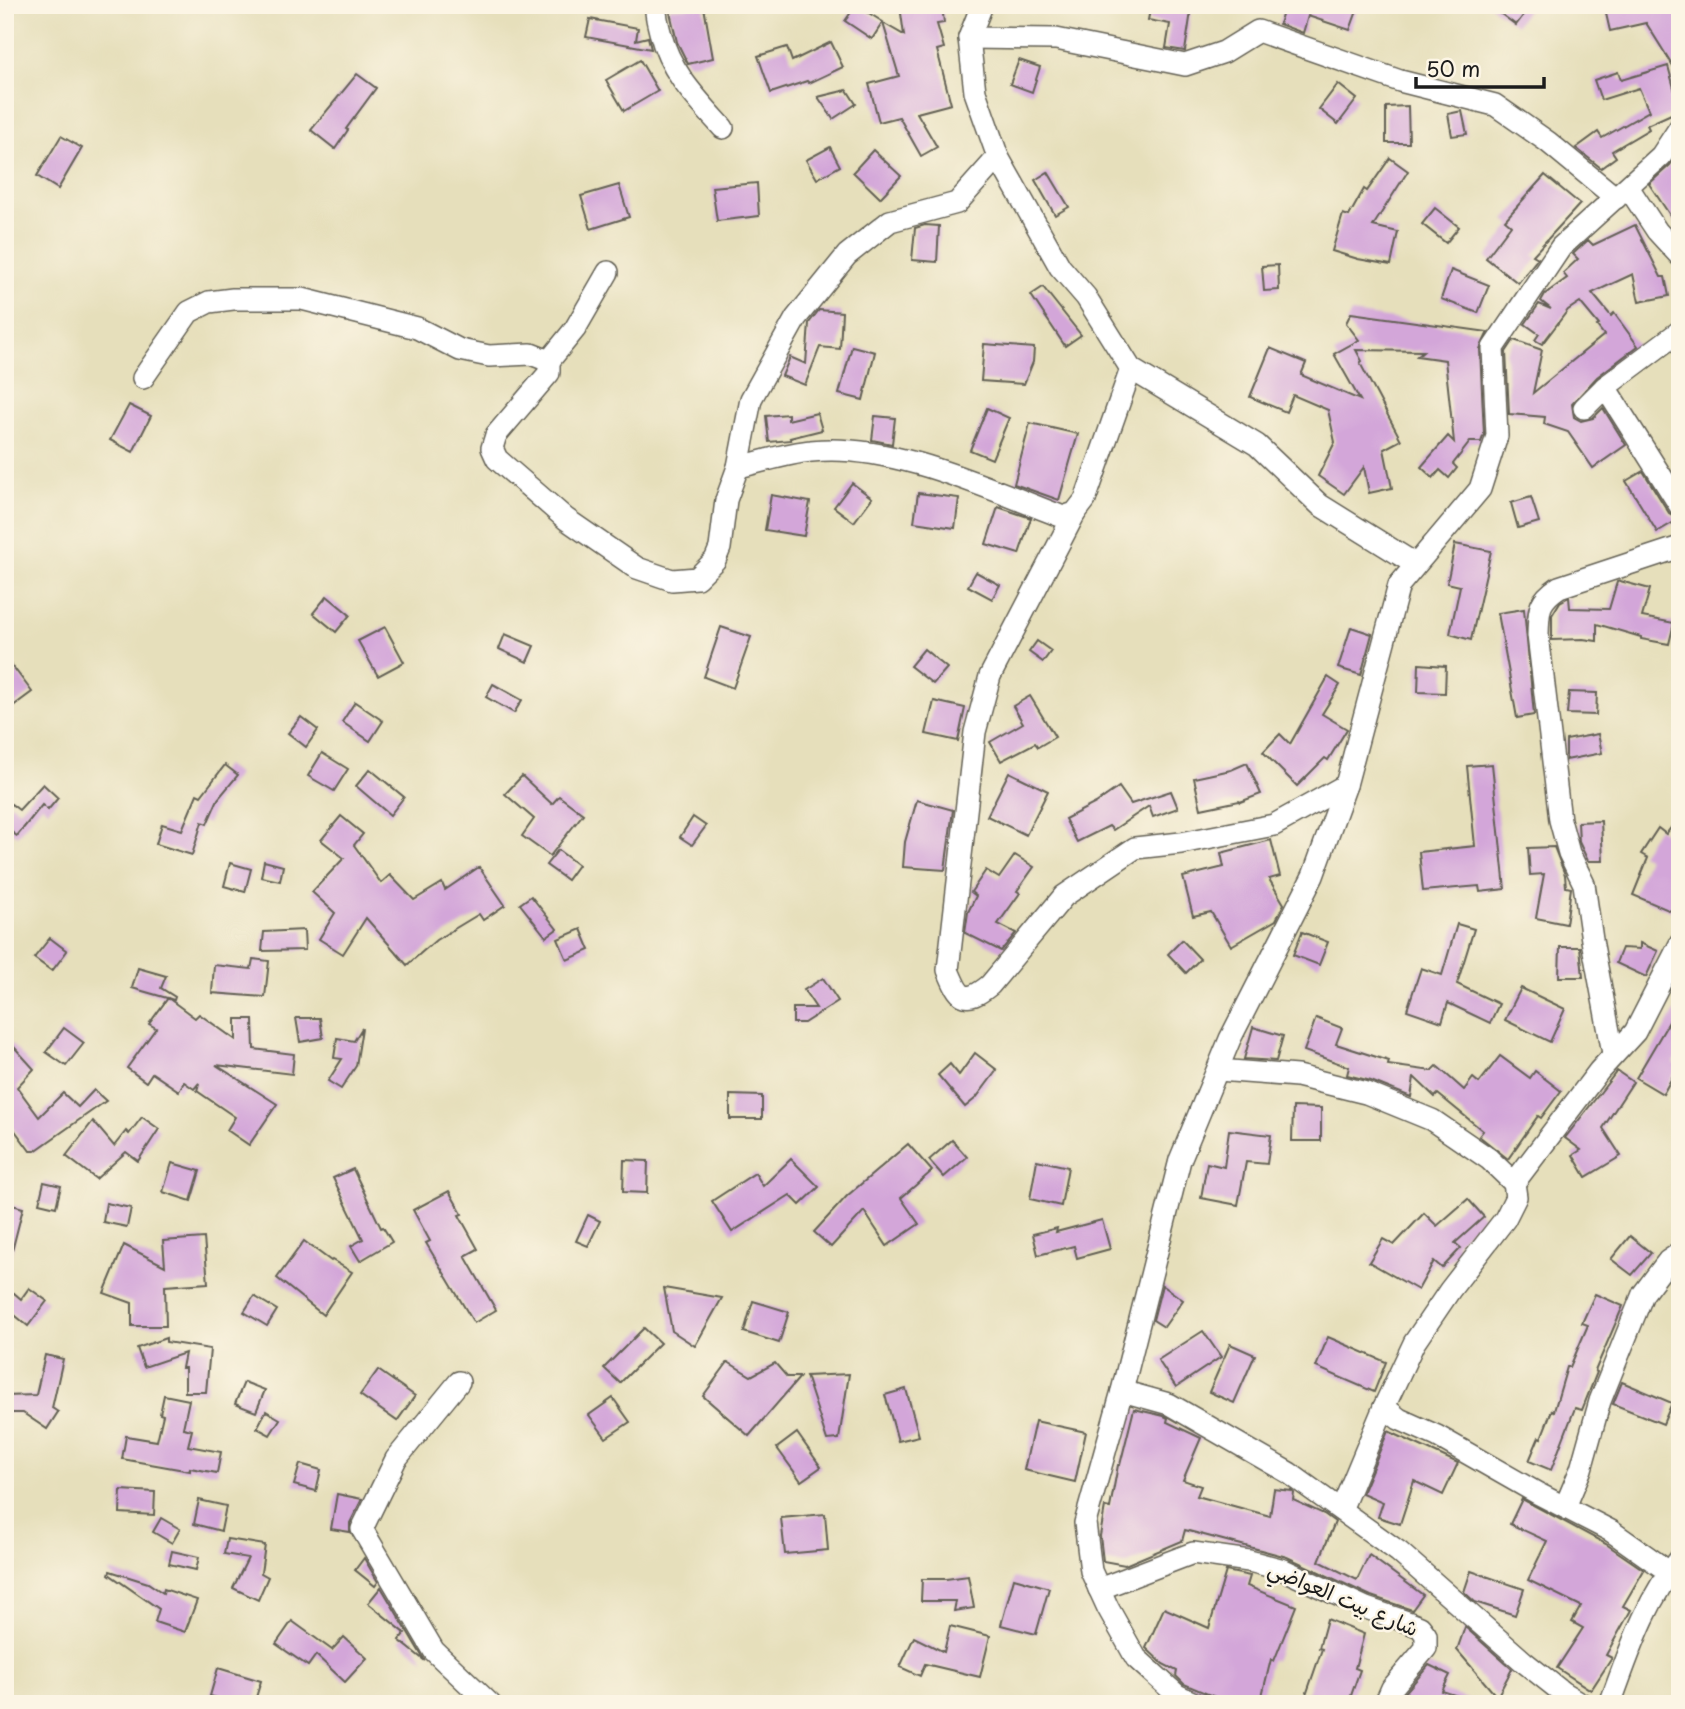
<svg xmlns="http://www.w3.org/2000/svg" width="1685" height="1709" font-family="'Playpen Sans','Playpen Sans Arabic',sans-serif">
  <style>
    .building { fill: #d3a6d9 }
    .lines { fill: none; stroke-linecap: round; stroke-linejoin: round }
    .minor-casing { stroke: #636054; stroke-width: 24 }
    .minor { stroke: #fff; stroke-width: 21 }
    .labels { text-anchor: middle; stroke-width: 5; stroke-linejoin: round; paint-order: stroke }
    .street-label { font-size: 21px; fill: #1c1c1c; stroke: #fcf5e5 }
  </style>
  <rect width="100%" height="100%" fill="#fcf5e5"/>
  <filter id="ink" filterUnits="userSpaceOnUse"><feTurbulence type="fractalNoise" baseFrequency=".0143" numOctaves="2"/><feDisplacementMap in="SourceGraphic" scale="14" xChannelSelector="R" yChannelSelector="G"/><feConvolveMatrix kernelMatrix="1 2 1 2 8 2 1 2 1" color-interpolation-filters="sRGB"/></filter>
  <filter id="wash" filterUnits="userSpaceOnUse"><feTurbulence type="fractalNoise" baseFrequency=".00686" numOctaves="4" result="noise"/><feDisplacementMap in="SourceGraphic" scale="28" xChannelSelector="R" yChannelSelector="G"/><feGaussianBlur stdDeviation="1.57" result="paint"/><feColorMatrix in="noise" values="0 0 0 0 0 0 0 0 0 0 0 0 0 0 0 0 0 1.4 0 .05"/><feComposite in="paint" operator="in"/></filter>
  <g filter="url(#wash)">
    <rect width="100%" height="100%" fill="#e6dfbb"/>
    <g id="blocks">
      <!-- building -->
      <g class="building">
        <path d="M856 5 883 22 872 39 845 21Z"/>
        <path d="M942 5 944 23 937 24 944 48 937 50 951 104 917 113 937 147 921 156 899 117 879 122 869 84 899 76 883 23 904 35 900 6Z"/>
        <path d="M1151 5H1192L1185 51 1166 48 1170 24 1148 20Z"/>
        <path d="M1285 5H1349L1358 8 1350 30 1308 16 1303 33 1279 24Z"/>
        <path d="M1489 5H1531L1516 25Z"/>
        <path d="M1604 5H1680V77L1646 23 1610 31Z"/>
        <path d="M704 7 713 58 688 64 677 42 669 8Z"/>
        <path d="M590 19 638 28 636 40 648 37 651 49 586 37Z"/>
        <path d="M831 42 843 67 809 83 807 81 771 93 758 56 787 47 792 61Z"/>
        <path d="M640 60 658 91 624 111 606 80Z"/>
        <path d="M1019 60 1040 67 1032 92 1010 84Z"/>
        <path d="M1668 66 1676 95 1680 94V110L1647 125 1649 129 1612 151 1616 157 1601 168 1576 148 1598 132 1602 138 1649 111 1639 88 1601 100 1594 80 1618 72 1621 80Z"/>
        <path d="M357 74 376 88 346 129 348 130 335 149 311 130Z"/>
        <path d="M1338 84 1357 99 1338 124 1319 109Z"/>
        <path d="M847 90 856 104 833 119 818 97Z"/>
        <path d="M1408 106 1409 143H1386V107Z"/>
        <path d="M1462 111 1467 134 1452 136 1448 114Z"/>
        <path d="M61 136 82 148 58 189 37 176Z"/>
        <path d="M830 147 840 166 817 179 806 160Z"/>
        <path d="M873 150 901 176 880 198 853 172Z"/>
        <path d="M1680 151V230L1649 184 1670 165Z"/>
        <path d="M1390 158 1408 171 1373 226 1398 232 1391 265 1358 259 1332 251 1343 214 1349 216 1364 189 1367 191Z"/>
        <path d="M1048 172 1069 207 1055 215 1035 180Z"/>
        <path d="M1545 175 1580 204 1533 255 1538 258 1518 283 1486 258 1511 225 1505 220Z"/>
        <path d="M757 183 759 216 717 221 712 187Z"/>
        <path d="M619 185 629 217 591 229 581 196Z"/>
        <path d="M1435 208 1459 227 1446 243 1422 224Z"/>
        <path d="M925 225 939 226 937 262 912 260 915 228Z"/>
        <path d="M1635 225 1661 277H1665L1669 296 1639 302 1633 274 1592 293 1611 316 1614 313 1638 346 1597 377 1572 404 1574 417 1581 421 1593 418 1603 408 1626 445 1593 468 1568 432 1544 424 1545 417 1509 414 1506 352 1514 340 1542 350 1533 393 1604 335 1597 326 1599 325 1580 302 1568 310 1542 344 1535 340 1539 334 1525 324 1539 304 1551 309 1541 301 1545 294 1567 278 1563 273 1578 259 1573 254 1588 240 1593 245Z"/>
        <path d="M1278 265 1279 290 1264 291 1262 266Z"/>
        <path d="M1451 270 1489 285 1478 313 1441 299Z"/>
        <path d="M1043 287 1081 335 1065 346 1031 295Z"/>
        <path d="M819 310 842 312 840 349 820 347 805 385 782 376 790 357 806 364 809 323Z"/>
        <path d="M1351 313 1488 332 1480 349 1484 434 1481 442H1470L1453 464 1457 468 1449 478 1440 470 1433 478 1421 467 1448 436 1454 442 1445 360 1417 356 1423 351 1356 350 1362 361 1360 363 1401 440 1384 449 1392 488 1369 493 1364 467 1344 494 1318 476 1335 442 1328 410 1293 395 1286 412 1250 397 1270 348 1306 363 1301 375 1360 400 1334 354 1359 340 1346 323Z"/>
        <path d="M984 344 1034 348 1033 362 1024 384 981 381Z"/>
        <path d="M852 346 875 352 863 400 839 394Z"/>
        <path d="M129 405 151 416 133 452 110 440Z"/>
        <path d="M987 408 1009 418 992 459 970 450Z"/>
        <path d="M817 413 822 430 790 438 791 440 769 442 766 416 788 414V420Z"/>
        <path d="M875 416 895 418 892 444 872 440Z"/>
        <path d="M1030 423 1078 434 1059 500 1014 484Z"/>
        <path d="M1643 471 1669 513 1679 519 1657 532 1626 481Z"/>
        <path d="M852 483 872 498 854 522 834 507Z"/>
        <path d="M918 493 959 498 955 528 914 522Z"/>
        <path d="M771 495 810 502 804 536 765 530Z"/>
        <path d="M1531 497 1539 522 1518 528 1511 503Z"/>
        <path d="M998 507 1031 518 1019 554 986 544Z"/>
        <path d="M1455 544 1491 551 1471 640 1450 634 1460 586 1447 583Z"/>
        <path d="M976 572 1000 585 992 599 968 586Z"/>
        <path d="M1620 581 1650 589 1642 617 1674 623 1669 644 1641 639V637L1597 624V641L1583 639 1552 640V615L1560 602 1569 597 1570 608 1609 609 1617 582Z"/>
        <path d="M327 596 350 615 336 632 313 613Z"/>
        <path d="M1524 609 1534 715 1517 718 1498 613Z"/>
        <path d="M385 627 404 662 378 676 358 641Z"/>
        <path d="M721 627 751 637 733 688 704 677Z"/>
        <path d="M1351 627 1372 634 1361 675 1338 668Z"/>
        <path d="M505 634 534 646 527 662 499 649Z"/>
        <path d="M1037 641 1051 651 1043 662 1029 652Z"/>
        <path d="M924 649 947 668 933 684 910 666Z"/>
        <path d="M5 656 32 692 5 712Z"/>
        <path d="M1419 664 1446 666 1445 693 1418 692Z"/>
        <path d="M1328 677 1340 685 1322 714 1347 729 1328 760 1325 758 1297 786 1263 752 1280 734 1290 744Z"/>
        <path d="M493 684 522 700 514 713 486 697Z"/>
        <path d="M1569 692 1597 693 1596 715 1567 714Z"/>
        <path d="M1030 696 1055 737 1038 747 1035 743 1001 761 990 742 1023 723 1013 706Z"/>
        <path d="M934 701 965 708 958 741 926 734Z"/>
        <path d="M355 702 383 721 370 741 342 722Z"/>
        <path d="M301 717 318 730 306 747 288 733Z"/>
        <path d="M1598 734 1602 753 1566 760V740Z"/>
        <path d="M322 753 348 769 334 791 308 776Z"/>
        <path d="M1247 763 1261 794 1240 802 1239 801 1201 809 1194 778 1231 770Z"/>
        <path d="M1492 764 1505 889 1480 892 1479 886 1423 891 1419 852 1475 846 1467 766Z"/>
        <path d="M225 765 238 775 218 799 207 824 202 822 192 855 156 844 162 824 182 830 197 794 201 796Z"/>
        <path d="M370 769 404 797 390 815 356 786Z"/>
        <path d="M1009 772 1048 791 1026 835 987 816Z"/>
        <path d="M522 776 552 804 559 796 583 814 550 856 522 836 534 819 505 794Z"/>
        <path d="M43 784 58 798 48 810 42 805 17 836 5 827V812L11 804 19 810Z"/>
        <path d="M1119 787 1131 804 1171 791 1178 808 1153 817 1149 806 1113 830 1109 826 1077 842 1065 819 1096 803Z"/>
        <path d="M917 800 953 810 945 870 903 867 905 842Z"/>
        <path d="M341 816 363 834 354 845 381 883 390 875 414 900 442 883 445 890 479 867 505 905 483 920 479 914 436 940 407 965 366 918 343 954 319 939 335 913 312 892 344 858 321 840Z"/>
        <path d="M1680 816V895L1673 912 1633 895 1648 858 1641 854 1658 828 1666 834Z"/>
        <path d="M693 817 706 826 692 845 680 837Z"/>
        <path d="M1601 821 1603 861H1588L1579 842 1578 822Z"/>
        <path d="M1271 840 1280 876 1269 879 1284 904 1276 920 1231 946 1211 912 1193 916 1183 877 1224 867 1221 853Z"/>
        <path d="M1554 847 1565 875 1566 887 1571 888 1566 924 1536 918 1544 874 1530 875 1528 848Z"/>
        <path d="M558 850 578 865 567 880 546 865Z"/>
        <path d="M1015 855 1034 867 1017 891 1020 893 998 924 1016 933 1001 951 965 933 968 912 976 896 971 892 986 870 999 878Z"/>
        <path d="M264 861 283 866 280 881 261 877Z"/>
        <path d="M230 863 251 869 245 892 224 886Z"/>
        <path d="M531 896 557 929 546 937 520 904Z"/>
        <path d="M1457 924 1474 929 1457 984 1499 1004 1490 1023 1448 1003 1442 1022 1407 1010 1421 968 1442 975Z"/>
        <path d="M581 929 590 950 567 960 558 939Z"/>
        <path d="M304 930 305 950 262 951 264 932Z"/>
        <path d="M1302 932 1328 942 1319 965 1293 955Z"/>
        <path d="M50 938 67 951 52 971 34 958Z"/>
        <path d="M1182 940 1200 959 1186 973 1168 954Z"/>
        <path d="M1640 943 1658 951 1646 977 1616 963 1622 948 1640 949Z"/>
        <path d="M1560 947H1580L1583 977H1559Z"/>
        <path d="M253 959 269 961 265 997 212 993 214 965 251 969Z"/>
        <path d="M138 968 166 976 161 988 175 997 174 1000 132 988Z"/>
        <path d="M823 978 838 1001 804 1023H793V1008H816L804 990Z"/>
        <path d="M1521 988 1565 1009 1550 1042 1505 1020Z"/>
        <path d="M168 998 195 1018 199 1014 236 1040V1019H253L254 1049 294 1054 292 1074 216 1065 277 1104 249 1145 227 1130 235 1117 197 1091 199 1083 194 1089 184 1082 179 1091 152 1073 146 1082 127 1068 156 1028 149 1024Z"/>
        <path d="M1680 1003V1052L1674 1063 1679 1065 1663 1094 1636 1078Z"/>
        <path d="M296 1018H320L323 1038 300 1042Z"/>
        <path d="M1316 1018 1342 1028 1336 1044 1389 1061 1388 1065 1432 1071 1437 1066 1464 1090 1473 1078 1479 1083 1500 1056 1530 1078 1535 1071 1561 1091 1541 1118 1538 1116 1508 1159 1479 1136 1483 1131 1438 1094 1435 1097 1414 1077 1411 1097 1371 1081 1347 1075 1349 1067 1304 1051Z"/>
        <path d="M1253 1027 1283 1036 1276 1061 1244 1059Z"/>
        <path d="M64 1028 84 1043 66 1066 46 1052Z"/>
        <path d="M362 1028 356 1066 341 1089 328 1081 342 1059 334 1058 337 1038 354 1041Z"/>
        <path d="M5 1037 34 1069 17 1087 39 1117 63 1093 78 1107 94 1090 106 1101 35 1151H30L5 1117Z"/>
        <path d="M975 1053 997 1070 976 1098 965 1107 938 1075 950 1064 959 1075Z"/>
        <path d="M1617 1071 1633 1082 1603 1128 1621 1156 1586 1177 1573 1155 1581 1150 1565 1138Z"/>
        <path d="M730 1095 762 1096V1119H730Z"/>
        <path d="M1293 1107 1321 1108V1141H1292Z"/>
        <path d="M142 1117 159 1129 138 1161 126 1152 96 1179 66 1156 93 1121 114 1146 126 1131 129 1134Z"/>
        <path d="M1229 1130 1271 1135 1267 1164 1246 1162 1238 1205 1201 1198 1207 1163 1224 1167Z"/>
        <path d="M952 1140 967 1157 944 1177 929 1160Z"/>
        <path d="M908 1144 932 1171 901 1198 919 1224 887 1246 864 1211 831 1247 814 1232 847 1196Z"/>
        <path d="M791 1159 819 1187 800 1205 790 1195 732 1232 712 1201 755 1173 763 1186Z"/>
        <path d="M624 1160 648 1161 647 1193 623 1192Z"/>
        <path d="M1037 1160 1068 1167 1061 1206 1030 1199Z"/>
        <path d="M172 1163 200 1171 191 1201 163 1192Z"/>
        <path d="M353 1169 381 1228 383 1227 392 1242 360 1261 351 1246 363 1239 333 1178Z"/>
        <path d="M44 1182 61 1186 56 1207 39 1203Z"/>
        <path d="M449 1191 462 1214 459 1215 478 1249 465 1256 496 1310 474 1323 426 1243 430 1241 413 1210Z"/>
        <path d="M1468 1199 1484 1217 1455 1243 1461 1248 1442 1268 1434 1261 1418 1290 1369 1262 1383 1239 1394 1245 1424 1213 1437 1226Z"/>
        <path d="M5 1203 23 1208 10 1259 5 1258Z"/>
        <path d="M106 1203 131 1208 127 1227 103 1222Z"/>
        <path d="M588 1215 600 1221 588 1246 576 1241Z"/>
        <path d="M1102 1220 1110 1249 1077 1258 1074 1246 1038 1255 1033 1234 1057 1228 1056 1232Z"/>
        <path d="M1630 1236 1651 1253 1632 1275 1611 1259Z"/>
        <path d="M204 1238 208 1283 165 1286 166 1326H132V1303L104 1293 124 1245 165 1266 163 1241Z"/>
        <path d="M304 1241 331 1261 332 1260 352 1272 323 1315 277 1278Z"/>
        <path d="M1162 1285 1183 1300 1164 1327 1153 1320Z"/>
        <path d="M29 1288 47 1301 28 1326 5 1307V1303L14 1293 21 1299Z"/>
        <path d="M664 1288 722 1298 695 1346 672 1331Z"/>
        <path d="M1595 1294 1623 1306 1595 1371 1597 1372 1582 1410 1575 1408 1551 1470 1529 1461 1539 1437 1541 1438 1552 1410 1554 1411 1567 1367H1570L1588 1325 1582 1323Z"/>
        <path d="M254 1296 277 1310 267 1326 244 1312Z"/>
        <path d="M753 1301 789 1312 779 1343 744 1332Z"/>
        <path d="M644 1328 660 1343 620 1383 604 1368Z"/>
        <path d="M1203 1331 1221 1357 1176 1387 1158 1360Z"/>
        <path d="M1328 1337 1386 1362 1374 1392 1316 1367Z"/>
        <path d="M166 1338V1342L210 1349 206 1392H185V1368H182L185 1353 144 1367 137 1348Z"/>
        <path d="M1230 1344 1255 1355 1234 1403 1209 1392Z"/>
        <path d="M45 1355 63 1359 52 1408 58 1412 47 1429 23 1413H6L5 1396 36 1395Z"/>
        <path d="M728 1362 751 1376 775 1363 787 1377H800L749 1436 703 1396Z"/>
        <path d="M378 1370 415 1396 397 1421 360 1395Z"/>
        <path d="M849 1374 839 1439 827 1440 806 1376Z"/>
        <path d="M244 1382 265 1390 256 1412 235 1404Z"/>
        <path d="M1622 1382 1672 1403 1663 1424 1613 1404Z"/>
        <path d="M906 1389 919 1436 898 1441 885 1395Z"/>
        <path d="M164 1395 189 1400 183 1428 192 1430 188 1446 221 1452 217 1473 190 1468V1471L122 1459 126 1436 157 1441 163 1415 160 1414Z"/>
        <path d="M613 1398 630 1422 606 1438 589 1415Z"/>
        <path d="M1134 1409 1164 1416 1168 1418 1167 1422 1201 1438 1183 1480 1201 1486 1197 1496 1270 1516 1274 1489 1292 1491 1294 1493 1293 1500 1324 1514 1335 1522 1319 1561 1357 1580 1369 1555 1423 1595 1412 1610 1371 1596 1287 1557 1185 1530 1182 1541 1125 1565 1103 1561 1100 1536 1105 1507 1110 1508 1118 1465H1120Z"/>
        <path d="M266 1411 280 1419 270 1435 257 1428Z"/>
        <path d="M1035 1421 1086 1432 1075 1482 1024 1470Z"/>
        <path d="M1388 1431 1458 1463 1443 1495 1414 1481 1400 1524 1378 1517 1383 1502 1362 1493Z"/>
        <path d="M797 1433 821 1467 801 1481 777 1448Z"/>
        <path d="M300 1464 321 1470 316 1491 294 1485Z"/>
        <path d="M121 1490 155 1492 154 1515 120 1513Z"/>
        <path d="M337 1494 362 1499 350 1523V1532L331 1529Z"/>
        <path d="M1522 1499 1606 1544 1644 1570 1623 1606 1631 1610 1606 1655 1612 1658 1591 1690 1557 1668 1583 1628 1572 1622 1581 1606 1528 1580 1547 1541 1510 1524Z"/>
        <path d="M199 1500 226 1506 221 1531 194 1524Z"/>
        <path d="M825 1514 828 1550 785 1554 781 1518Z"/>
        <path d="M161 1518 180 1529 172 1543 153 1532Z"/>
        <path d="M227 1539 265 1545 261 1573 268 1577 258 1600 233 1588 248 1558 224 1554Z"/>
        <path d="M172 1551 199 1557 196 1570 169 1564Z"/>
        <path d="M364 1558 378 1582 375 1586 355 1570Z"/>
        <path d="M110 1571 148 1583 163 1593 164 1589 197 1600 185 1632 155 1622 159 1609 109 1574Z"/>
        <path d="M1226 1571 1250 1576 1247 1586 1296 1606 1274 1661 1271 1659 1260 1704H1219L1220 1699 1184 1684 1176 1676 1177 1671 1163 1664 1146 1648 1164 1608 1209 1628Z"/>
        <path d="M1471 1571 1524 1589 1515 1615 1475 1602 1464 1592Z"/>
        <path d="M968 1576 974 1608 954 1611 956 1601H921L922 1579H946Z"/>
        <path d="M1014 1578 1049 1588 1036 1634 1001 1625Z"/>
        <path d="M381 1587 425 1661 399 1640 405 1633 368 1603Z"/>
        <path d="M1327 1619 1364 1634 1355 1668 1360 1670 1348 1704H1303L1322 1649 1319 1648Z"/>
        <path d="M292 1621 332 1650 344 1637 367 1658 345 1682 316 1655 308 1666 276 1644Z"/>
        <path d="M950 1626 990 1636 980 1677 925 1664 920 1676 900 1667 914 1637 944 1652Z"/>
        <path d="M1465 1627 1512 1669 1497 1697 1457 1650Z"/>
        <path d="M1429 1665 1450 1675 1442 1691 1473 1701 1472 1704H1399L1403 1695Z"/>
        <path d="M218 1668 261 1681 254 1704H238L210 1696Z"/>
      </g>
    </g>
  </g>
  <g filter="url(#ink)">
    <use href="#blocks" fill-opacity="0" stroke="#636054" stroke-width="2"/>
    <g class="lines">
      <!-- minor casing -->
      <g class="minor-casing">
        <g id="minor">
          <path d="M656 5C655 15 658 23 660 32 670 72 696 98 723 128"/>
          <path d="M982 5 969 38 975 92 998 157 1060 267 1086 297 1131 369 1257 445 1320 505 1415 564"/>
          <path d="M969 38 1056 39 1185 65 1224 52 1258 31 1400 81 1495 105 1548 142 1616 198"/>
          <path d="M1628 187 1657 231 1680 256"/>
          <path d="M549 361 575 329 608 272"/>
          <path d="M143 378 189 312 209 302 233 299H302L417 328 460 350 489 356 531 354 549 361V373L496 435 492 448 497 459 566 519 637 568 672 580 697 578 715 560 720 548 726 500 738 467 751 399 796 318 847 255 890 221 957 203 998 157"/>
          <path d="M1605 387 1680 506"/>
          <path d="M1584 408 1605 387 1680 331"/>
          <path d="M738 467C762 462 787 453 811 451 891 442 989 489 1063 517L1075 513 1085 500 1131 369"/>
          <path d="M1075 513 990 676 975 732 948 970C959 997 964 1006 990 985L1064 896 1135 848 1181 843 1274 825 1346 785"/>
          <path d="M1613 1053 1592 940 1584 884 1569 853 1560 820 1538 635C1539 610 1537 602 1559 587L1680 547"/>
          <path d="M1218 1070 1297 1076 1366 1093 1432 1120 1489 1159 1514 1183 1516 1197 1505 1219 1450 1290 1414 1343 1384 1407"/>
          <path d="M1514 1183 1599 1071 1635 1032 1680 944"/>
          <path d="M459 1382 396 1459 362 1529 434 1651 490 1704"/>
          <path d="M1122 1391 1169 1404 1289 1473 1399 1552 1524 1662 1562 1692 1582 1704"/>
          <path d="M1565 1507 1581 1469 1600 1401 1643 1294 1668 1261 1680 1253"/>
          <path d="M1341 1510 1384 1407 1399 1419 1437 1436 1537 1493 1611 1531 1669 1572"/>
          <path d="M1099 1589 1193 1553 1249 1561 1284 1570 1366 1608 1410 1623 1420 1627 1426 1635V1648L1392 1688 1385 1704"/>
          <path d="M1196 1704 1177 1695 1136 1658 1108 1608 1091 1571 1085 1523 1122 1391 1180 1160 1230 1039 1313 876 1346 785 1399 585 1480 489 1497 436 1493 348 1561 247 1661 156 1680 127"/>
          <path d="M1610 1704C1629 1653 1645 1601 1680 1559"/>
        </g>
      </g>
      <!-- minor -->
      <use href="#minor" class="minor"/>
    </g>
  </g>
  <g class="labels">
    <!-- street labels -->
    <g class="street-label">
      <text transform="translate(1343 1599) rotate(23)" y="7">شارع بيت العواضي</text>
    </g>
  </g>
  <!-- margin -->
  <rect width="1685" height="1709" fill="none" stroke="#fcf5e5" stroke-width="28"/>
  <!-- scale -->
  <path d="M1416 77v10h128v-10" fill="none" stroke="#1c1c1c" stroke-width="3.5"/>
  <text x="1426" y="77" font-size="21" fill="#1c1c1c" stroke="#fcf5e5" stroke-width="5" paint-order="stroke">50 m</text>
</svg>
